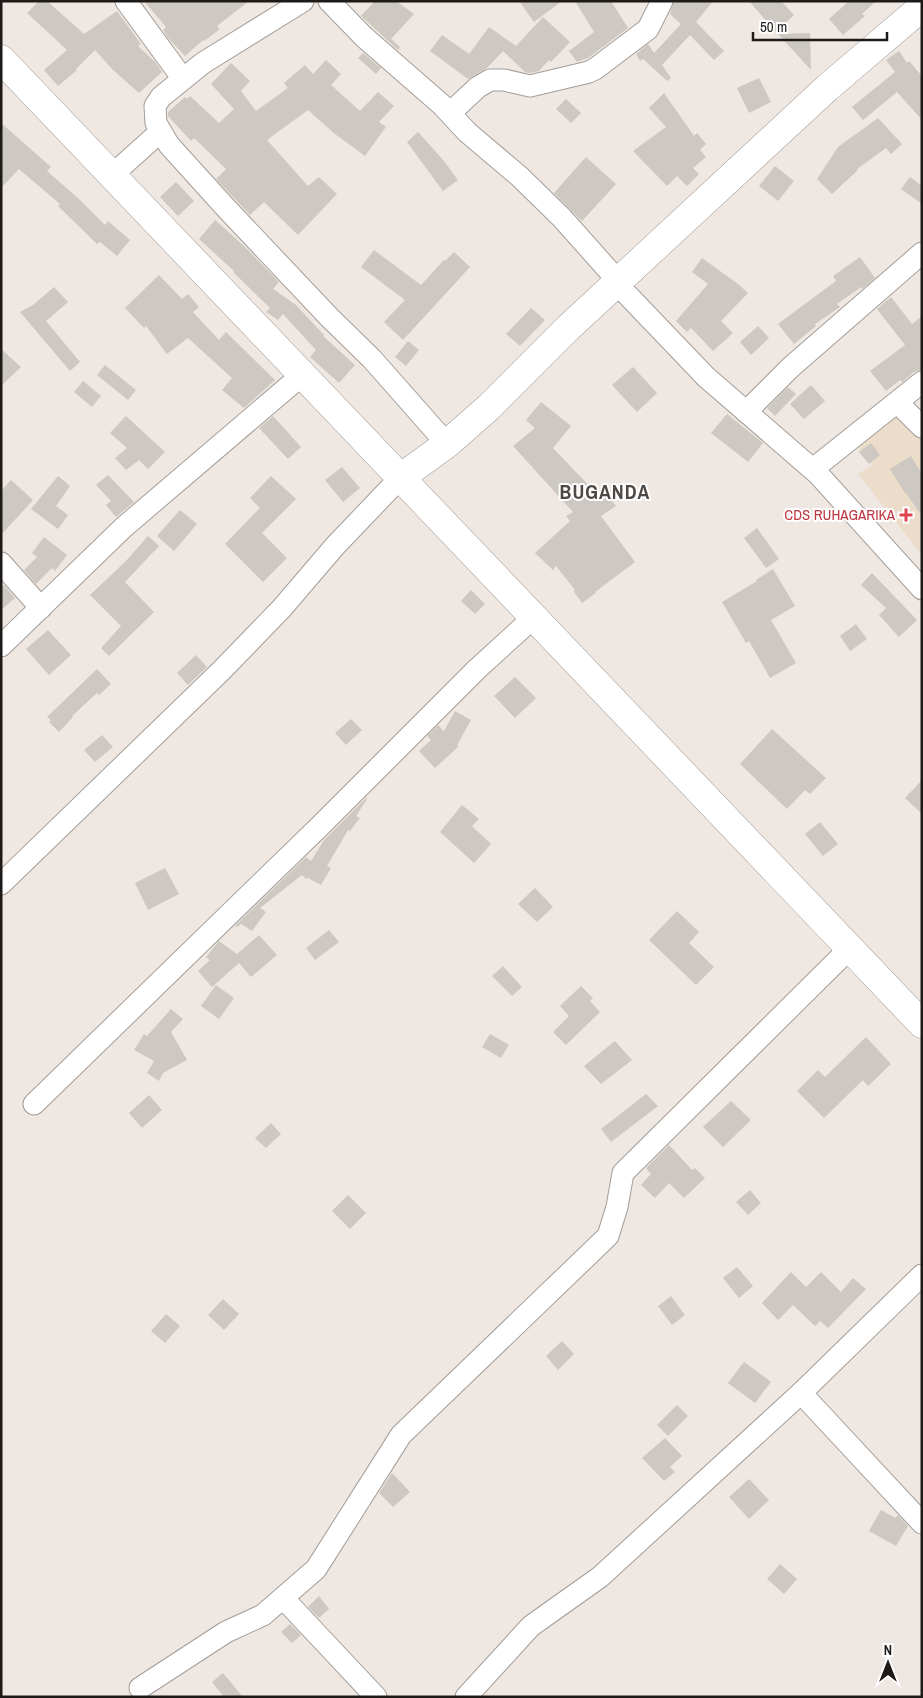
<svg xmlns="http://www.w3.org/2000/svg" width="923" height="1698" font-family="'Archivo Narrow',sans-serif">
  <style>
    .medical { fill: #ecdcca }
    .building { fill: #cdc8c1 }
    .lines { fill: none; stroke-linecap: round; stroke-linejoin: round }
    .street-casing { stroke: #a49d98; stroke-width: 23 }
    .secondary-casing { stroke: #a49d98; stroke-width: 29 }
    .primary-casing { stroke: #a49d98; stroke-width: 29 }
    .street { stroke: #fff; stroke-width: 21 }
    .secondary { stroke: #fff; stroke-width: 28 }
    .primary { stroke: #fff; stroke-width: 28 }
    .health-dot { fill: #e0444e; stroke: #fff; stroke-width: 2 }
    .labels { text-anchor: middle; stroke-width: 4; stroke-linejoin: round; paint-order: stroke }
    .health-label { font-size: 15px; fill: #be3a42; stroke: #fff; text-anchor: end }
    .district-label { font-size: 20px; font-weight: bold; letter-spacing: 1px; fill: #4f4945; stroke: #fff }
  </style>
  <rect width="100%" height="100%" fill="#efe7e2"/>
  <!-- medical -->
  <path class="medical" d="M903 408 922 427V555L858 474 873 465 854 442Z"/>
  <!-- building -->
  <g class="building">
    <path d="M39 1H47L84 34 117 11 141 44 138 46 156 63 162 72 139 93 112 69 95 50 76 69 77 70 58 86 44 70 67 50 27 13Z"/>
    <path d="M144 1H249L217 26 220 29 204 41 203 40 185 56 168 38 163 30 166 27Z"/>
    <path d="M375 1H396L414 14 391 39 400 47 398 50 361 16Z"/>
    <path d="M519 1H562L534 22Z"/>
    <path d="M575 1H611L628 28 588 58 577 62 569 51 594 32Z"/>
    <path d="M674 1H713L696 22 724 51 714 60 690 35 662 65 671 78 667 81 643 59 640 61 636 54 648 44 654 53 681 24 670 14Z"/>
    <path d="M749 1H781L794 15 776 32Z"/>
    <path d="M849 1H876L862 14 865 16 843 35 829 19Z"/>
    <path d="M543 17 570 42 551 62 549 60 539 71 530 73 525 72 503 51 487 68 468 79 430 51 442 35 469 54 489 27 516 46Z"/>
    <path d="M810 33 811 70 778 34Z"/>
    <path d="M899 51 907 63 909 61 922 76V120L897 92 863 120 852 107 895 72 886 60Z"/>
    <path d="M363 53 381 68 376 74 358 58Z"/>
    <path d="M326 60 341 74 331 85 360 111 378 92 394 106 379 122 386 127 365 156 335 134 308 110 267 140 308 186 319 177 337 194 298 235 264 202 250 215 216 179 226 169 194 138 191 141 168 116V112L185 97 187 99 190 96 219 123 234 109 211 84 231 63 250 81 241 91 256 111 288 88 284 83 305 65 313 74Z"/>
    <path d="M759 78 771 102 749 113 737 88Z"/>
    <path d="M664 93 694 136 697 133 706 144 700 150 706 157 693 168 699 174 687 186 677 176 667 186 633 151 666 127 649 108Z"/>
    <path d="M566 99 581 113 571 123 556 109Z"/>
    <path d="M878 118 902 144 891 154 886 148 857 169 858 170 832 194 817 179 838 147Z"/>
    <path d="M1 123 51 167 47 171 79 199 105 225 108 221 130 240 117 256 100 242 97 244 58 206 60 204 19 169 1 188Z"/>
    <path d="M418 132 444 161 458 180 443 191 407 142Z"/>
    <path d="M586 157 616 184 582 221 554 193Z"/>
    <path d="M775 166 794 181 778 201 759 186Z"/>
    <path d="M910 177 922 186V204L901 189Z"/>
    <path d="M176 182 194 201 178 216 160 197Z"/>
    <path d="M215 220 245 247 279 282 273 289 296 305 324 335 323 336 355 365 339 383 310 357 316 350 283 314 278 320 266 312 270 308 233 272 234 271 199 239Z"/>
    <path d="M374 250 421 285 444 260 445 261 454 252 470 267 403 340 384 322 405 300 361 267Z"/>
    <path d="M860 257 875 278 862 289 861 287 837 304 840 307 815 324 816 326 794 344 778 324 836 281 833 276Z"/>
    <path d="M702 258 738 284 748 293 721 321 733 333 713 351 691 328 687 332 676 321 708 284 692 272Z"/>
    <path d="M159 275 182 299 188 294 199 307 193 312 219 340 226 332 275 380 244 408 222 390 232 378 188 338 167 354 146 326 144 328 125 308Z"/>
    <path d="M54 287 68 302 46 321 80 362 70 371 20 312 33 305Z"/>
    <path d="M891 297 912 324 922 316V370L914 372 902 382 900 380 886 391 870 371 905 345 877 309Z"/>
    <path d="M531 308 545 320 520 346 506 334Z"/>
    <path d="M758 326 769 338 751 355 740 342Z"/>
    <path d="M408 341 419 350 406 366 395 357Z"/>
    <path d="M1 349 21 367 1 386Z"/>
    <path d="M105 365 136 390 128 400 97 375Z"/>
    <path d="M633 367 657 393 637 412 612 385Z"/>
    <path d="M83 381 101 396 92 407 74 392Z"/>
    <path d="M811 385 825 401 804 419 790 404Z"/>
    <path d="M788 387 796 394 775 416 767 408Z"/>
    <path d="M541 402 571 426 553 448 597 494 603 489 616 506 601 516 635 562 595 592 596 593 582 603 574 592 575 590 556 566 553 570 535 553 570 521 566 516 573 512 513 446 535 428 526 420Z"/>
    <path d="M727 414 763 443 748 462 711 433Z"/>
    <path d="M126 416 165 452 148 469 139 460 126 470 115 458 127 448 110 433Z"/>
    <path d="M273 416 301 447 288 459 259 428Z"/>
    <path d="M871 443 880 455 869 464 859 452Z"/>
    <path d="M911 456 922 474V516L906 493H905L890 469Z"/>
    <path d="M342 467 360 488 343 502 325 480Z"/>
    <path d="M108 475 134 502 116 517 106 505 111 501 96 485Z"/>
    <path d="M58 476 70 486 56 506 68 515 58 529 31 509Z"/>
    <path d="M271 476 296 499 262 533 287 558 263 582 225 544 260 508 250 498Z"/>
    <path d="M11 480 33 500 1 535V491Z"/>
    <path d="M180 510 197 524 174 551 157 536Z"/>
    <path d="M757 528 779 559 766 568 744 538Z"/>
    <path d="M148 536 159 546 125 582 154 612 109 656 101 648 121 626 90 595 126 561Z"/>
    <path d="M44 537 67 555 55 571 52 568 36 584 24 570 37 557 32 553Z"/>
    <path d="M773 569 795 606 771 620 796 663 770 678 749 641 746 643 722 602 757 581 756 580Z"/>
    <path d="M872 573 917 620 899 637 879 615 886 608 861 585Z"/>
    <path d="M4 585 15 598 1 610V587Z"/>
    <path d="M471 590 485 604 475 614 461 601Z"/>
    <path d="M856 624 867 639 850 651 840 636Z"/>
    <path d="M48 630 71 655 49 675 26 649Z"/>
    <path d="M196 655 207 667 188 685 177 673Z"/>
    <path d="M97 669 111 684 99 695 97 693 72 716 73 717 59 732 49 722 51 720 47 717Z"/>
    <path d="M515 677 536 698 515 718 494 696Z"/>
    <path d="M455 711 471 720 457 745 458 747 435 768 419 751 431 740 427 736 438 725 444 731Z"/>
    <path d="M351 719 362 730 346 745 335 733Z"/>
    <path d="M772 729 826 778 810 794 805 790 787 809 740 764Z"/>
    <path d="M102 735 113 747 95 762 84 750Z"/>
    <path d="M922 780V814L905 798Z"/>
    <path d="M366 798 367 799 356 816 360 818 350 831 348 830 327 866 331 868 321 885 308 878 306 879 302 875 260 908 266 912 252 931 241 924 237 927 235 926 306 857 311 861 324 840Z"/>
    <path d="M462 805 479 819 472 826 491 844 474 863 440 832Z"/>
    <path d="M820 822 838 844 823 856 805 834Z"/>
    <path d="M165 868 179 894 148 910 135 883Z"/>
    <path d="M535 888 553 907 537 922 518 904Z"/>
    <path d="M677 911 699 932 689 943 714 967 696 985 649 940Z"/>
    <path d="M329 930 339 942 315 960 306 948Z"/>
    <path d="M259 935 277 955 251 977 239 963 212 987 198 971 210 960 206 957 219 941 237 954Z"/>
    <path d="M503 966 522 987 512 996 492 976Z"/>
    <path d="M216 985 234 998 219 1019 201 1006Z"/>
    <path d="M581 986 593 998 590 1001 600 1012 566 1045 553 1032 569 1016 560 1006Z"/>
    <path d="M171 1009 183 1019 171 1032 187 1060 163 1073 159 1081 147 1073 154 1061 134 1050 144 1034 147 1036Z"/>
    <path d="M490 1034 509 1045 501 1058 482 1047Z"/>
    <path d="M866 1037 891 1064 868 1086 863 1080 824 1118 797 1091 818 1070 825 1077Z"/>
    <path d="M615 1041 632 1060 601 1084 584 1066Z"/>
    <path d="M646 1094 658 1106 611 1142 601 1129Z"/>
    <path d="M149 1095 162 1110 142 1128 129 1113Z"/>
    <path d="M731 1101 751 1120 723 1147 703 1127Z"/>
    <path d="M271 1123 281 1134 266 1148 255 1138Z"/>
    <path d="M669 1145 692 1170 695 1168 705 1178 684 1198 669 1183 655 1198 641 1185 651 1174 646 1168Z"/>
    <path d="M750 1190 761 1203 748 1215 736 1202Z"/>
    <path d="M348 1195 366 1213 350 1229 332 1211Z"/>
    <path d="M737 1267 753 1286 739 1298 723 1278Z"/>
    <path d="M791 1272 806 1287 821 1272 841 1292 853 1278 866 1289 828 1328 820 1321 815 1326 793 1305 778 1320 762 1303Z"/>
    <path d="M671 1296 685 1315 672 1325 658 1306Z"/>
    <path d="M223 1299 239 1314 224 1330 208 1315Z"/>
    <path d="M166 1314 180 1326 165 1343 151 1331Z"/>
    <path d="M562 1341 574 1354 558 1370 546 1356Z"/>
    <path d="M744 1362 771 1382 755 1403 728 1383Z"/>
    <path d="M677 1405 688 1416 668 1436 657 1425Z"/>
    <path d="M665 1438 682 1456 670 1467 675 1472 664 1481 642 1458Z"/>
    <path d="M392 1473 410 1492 393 1507 379 1493Z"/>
    <path d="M749 1479 769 1500 749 1519 729 1497Z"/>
    <path d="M881 1510 895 1518 898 1515 908 1526 896 1546 869 1531Z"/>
    <path d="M780 1564 797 1579 784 1594 767 1579Z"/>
    <path d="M319 1596 329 1609 319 1618 308 1607Z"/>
    <path d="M290 1624 301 1635 292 1643 281 1632Z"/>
    <path d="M223 1673 243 1697H224L212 1682Z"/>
  </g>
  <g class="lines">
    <!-- street casing -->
    <g class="street-casing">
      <g id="street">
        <path d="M126 1 183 79"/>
        <path d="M303 1 203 63 161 97 155 106 156 123 169 145 226 208 329 317 372 359 447 444"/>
        <path d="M329 1 364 37 442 105 467 132 519 176 562 218 619 282"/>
        <path d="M450 113 478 87 490 80H504L530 86 589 72 595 69 648 29 662 1"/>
        <path d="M112 175 160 132"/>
        <path d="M617 284 706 377 818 474 922 589"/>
        <path d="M898 403 922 427"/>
        <path d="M746 412 791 367 922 253"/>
        <path d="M813 469 922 382"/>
        <path d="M1 563 41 608"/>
        <path d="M1 646 124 527 302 375"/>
        <path d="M1 884 222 670 282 608 335 546 400 478"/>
        <path d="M34 1104 319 827 476 670 533 618"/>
        <path d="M801 1393 922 1523"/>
        <path d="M283 1598 376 1697"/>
        <path d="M140 1688 226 1632 263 1615 316 1569 401 1435 608 1236 617 1207 623 1173 849 949"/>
        <path d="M466 1697 531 1626 600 1577 801 1393 922 1275"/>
      </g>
    </g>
    <!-- secondary casing -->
    <g class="secondary-casing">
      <path id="secondary" d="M400 478 447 444 489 407 568 328 827 88 922 7"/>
    </g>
    <!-- primary casing -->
    <g class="primary-casing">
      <path id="primary" d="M1 59 922 1024"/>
    </g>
    <!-- street -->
    <use href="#street" class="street"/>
    <!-- secondary -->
    <use href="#secondary" class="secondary"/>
    <!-- primary -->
    <use href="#primary" class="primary"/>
  </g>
  <!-- markers -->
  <path class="health-dot" d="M903.5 507.5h5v5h5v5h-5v5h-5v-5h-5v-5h5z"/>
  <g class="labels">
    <!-- health labels -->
    <g class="health-label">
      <text x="895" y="520">CDS RUHAGARIKA</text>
    </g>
    <!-- district labels -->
    <g class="district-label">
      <text x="605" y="499">BUGANDA</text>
    </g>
  </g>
  <!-- border -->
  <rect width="923" height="1698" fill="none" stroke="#1d1a18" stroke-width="5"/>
  <!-- north arrow -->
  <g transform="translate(888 1663)" stroke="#ffffff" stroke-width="4" paint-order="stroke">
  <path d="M0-4L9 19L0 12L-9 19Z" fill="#1d1a18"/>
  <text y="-8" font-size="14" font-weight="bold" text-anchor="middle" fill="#1d1a18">N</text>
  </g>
  <!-- scale -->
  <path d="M753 32v8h134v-8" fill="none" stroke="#1d1a18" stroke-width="2.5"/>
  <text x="760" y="32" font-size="15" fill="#1d1a18" stroke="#ffffff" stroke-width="4" paint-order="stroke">50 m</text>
</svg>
